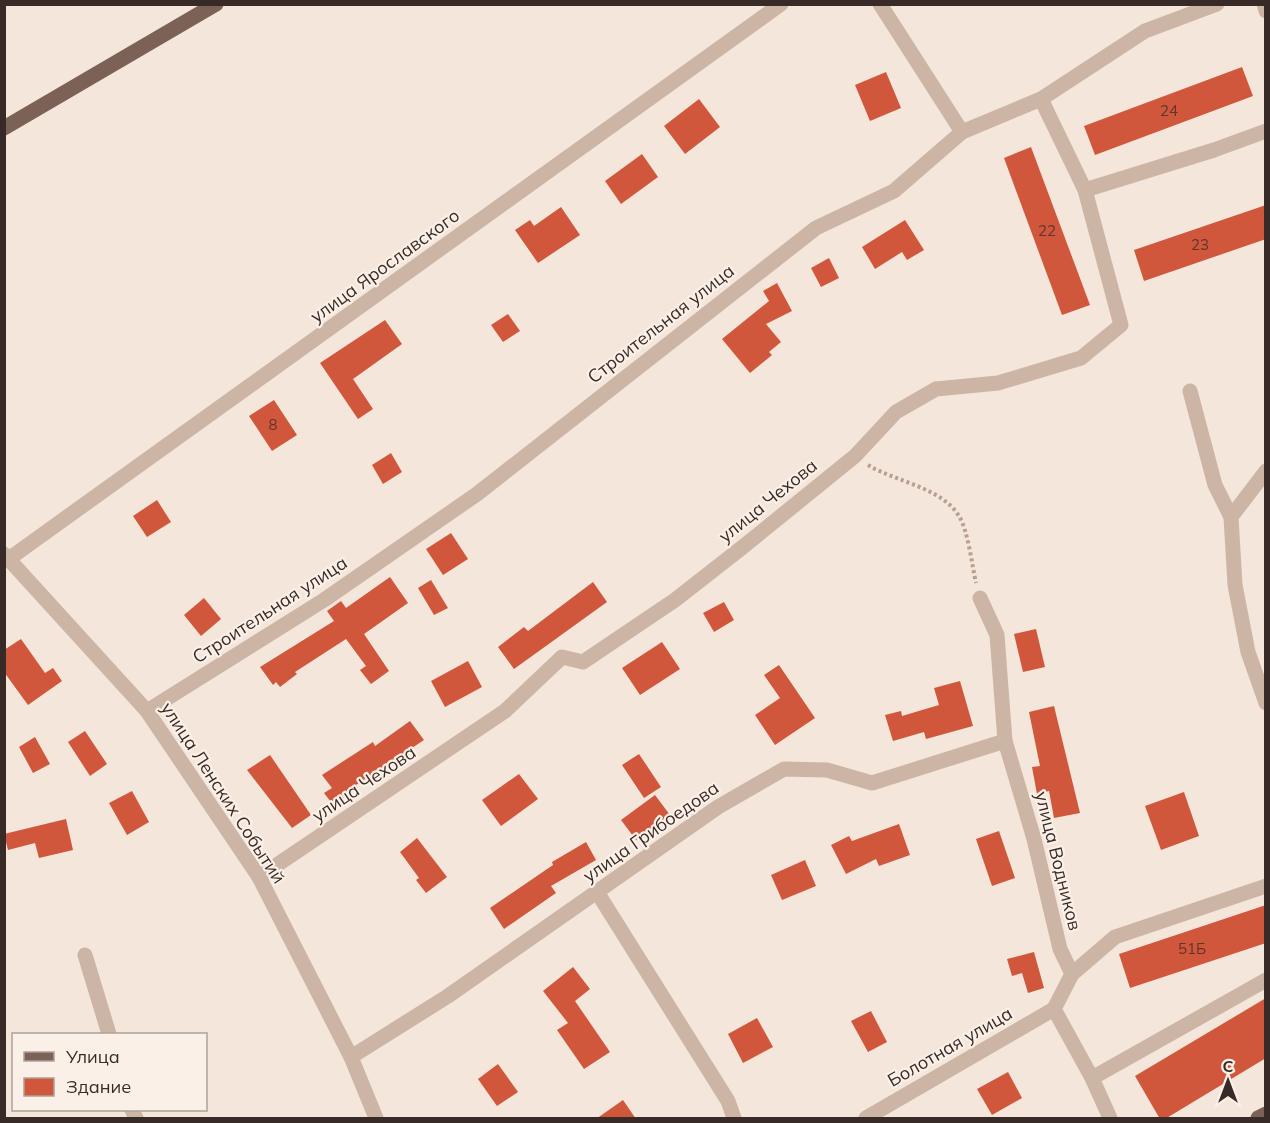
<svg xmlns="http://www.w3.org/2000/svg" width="1270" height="1123" font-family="Mulish,sans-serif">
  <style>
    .building { fill: #d0573b }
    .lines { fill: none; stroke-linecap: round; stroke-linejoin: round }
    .path { stroke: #b99f8f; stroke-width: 4; stroke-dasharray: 3 3; stroke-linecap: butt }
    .minor { stroke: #cdb5a5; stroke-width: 15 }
    .major { stroke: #7b6156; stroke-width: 15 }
    .labels { text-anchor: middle; stroke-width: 4.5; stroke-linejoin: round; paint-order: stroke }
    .number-label { font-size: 15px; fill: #5e362c }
    .street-label { font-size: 18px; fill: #382b27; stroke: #fbf0e7 }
  </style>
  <rect width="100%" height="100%" fill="#f4e6da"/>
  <!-- building -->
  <g class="building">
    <path d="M1242 67 1253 96 1095 155 1084 126Z"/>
    <path d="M886 72 901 108 870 121 855 85Z"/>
    <path d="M699 99 720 127 685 154 664 126Z"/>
    <path d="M1031 147 1090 305 1062 315 1004 158Z"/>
    <path d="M642 154 658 177 621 204 605 181Z"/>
    <path d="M1266 205V239L1144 281 1134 250Z"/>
    <path d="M561 207 580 235 538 263 515 230 530 220 534 226Z"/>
    <path d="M905 220 924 250 907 260 902 252 875 269 862 247Z"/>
    <path d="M829 258 839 278 821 287 811 268Z"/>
    <path d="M777 283 792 311 766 324 781 342 769 352 772 355 750 373 722 339 769 301 763 291Z"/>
    <path d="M508 314 520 331 503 342 491 325Z"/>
    <path d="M385 320 402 344 353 379 373 409 358 419 320 363Z"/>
    <path d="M274 400 297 435 272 451 249 416Z"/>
    <path d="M391 453 402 472 383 484 372 465Z"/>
    <path d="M157 500 171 522 147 537 133 516Z"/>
    <path d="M451 533 468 559 443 575 426 549Z"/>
    <path d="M390 577 408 603 364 634 389 671 371 684 360 670 366 666 346 639 295 672 297 674 280 687 276 682 273 685 260 667 334 621 327 611 341 601 346 608Z"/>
    <path d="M431 580 448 608 434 615 418 588Z"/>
    <path d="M593 582 607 602 514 669 498 647 524 627 528 631Z"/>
    <path d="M204 598 221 619 201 636 184 615Z"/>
    <path d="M724 602 734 620 714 632 703 613Z"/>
    <path d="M1036 629 1045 667 1023 672 1014 634Z"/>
    <path d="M21 639 45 673 53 668 62 681 28 705 4 672V650Z"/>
    <path d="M662 642 680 669 640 695 622 668Z"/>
    <path d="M468 661 482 687 445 707 431 681Z"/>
    <path d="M779 665 815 718 775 745 755 715 780 698 764 675Z"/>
    <path d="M960 681 973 726 926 739 924 732 893 741 885 715 901 711 902 716 939 705 934 688Z"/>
    <path d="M1054 706 1080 813 1054 818 1049 791 1037 794 1032 767 1040 766 1029 712Z"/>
    <path d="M410 721 424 740 356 785 358 788 334 806 324 793 332 788 322 775 373 742 375 746Z"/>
    <path d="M85 731 107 764 90 776 68 742Z"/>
    <path d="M35 737 50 764 33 773 19 747Z"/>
    <path d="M639 754 661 787 644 798 622 765Z"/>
    <path d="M270 755 311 815 292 828 247 770Z"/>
    <path d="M519 774 538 799 501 826 482 800Z"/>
    <path d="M132 791 149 822 127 835 109 803Z"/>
    <path d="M1184 792 1199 836 1161 850 1145 806Z"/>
    <path d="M655 795 670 815 636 840 621 820Z"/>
    <path d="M66 819 73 850 39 858 35 843 8 850 4 834Z"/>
    <path d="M899 824 910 855 879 866 876 859 846 874 831 845 849 836 852 841Z"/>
    <path d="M999 831 1015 878 992 886 976 839Z"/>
    <path d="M417 838 447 877 426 893 416 880 419 878 400 852Z"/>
    <path d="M586 842 596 860 551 886 556 893 504 929 490 908 553 865 552 862Z"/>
    <path d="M805 860 816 886 782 900 771 875Z"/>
    <path d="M1266 905V943L1130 988 1119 954Z"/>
    <path d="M1034 952 1044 988 1028 993 1022 973 1012 976 1007 959Z"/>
    <path d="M573 967 590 989 575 1001 610 1052 584 1069 557 1030 568 1023 543 991Z"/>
    <path d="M1266 998V1058L1165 1119H1160L1135 1076Z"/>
    <path d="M871 1011 887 1042 868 1052 851 1021Z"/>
    <path d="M757 1018 773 1047 743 1063 728 1034Z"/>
    <path d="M498 1064 518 1092 497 1106 478 1079Z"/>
    <path d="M1008 1072 1022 1098 992 1115 977 1089Z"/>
    <path d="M623 1100 636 1119H596Z"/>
  </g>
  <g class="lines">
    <!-- path -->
    <path class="path" d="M868 465C896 482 941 487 959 516 968 531 972 565 976 583"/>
    <!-- minor -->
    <g class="minor">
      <path d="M880 4 962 132"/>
      <path d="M1264 4 1266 11"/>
      <path d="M1085 190 1214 150 1266 131"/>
      <path d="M1190 391 1215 485 1231 517"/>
      <path d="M1266 471 1231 517 1235 585 1248 652 1266 703"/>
      <path d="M4 554 147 711 259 877 351 1057 376 1118"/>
      <path d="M10 558 781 4"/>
      <path d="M980 598 997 635 1005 741 1034 839 1060 949 1072 974 1054 1009 1092 1078 1110 1118"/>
      <path d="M147 711 324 600 477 494 816 228 894 191 962 132 1041 99 1145 31 1217 4"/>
      <path d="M259 877 505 711 562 657 583 662 675 600 744 546 855 456 896 412 936 389 998 383 1081 358 1121 325 1085 190 1041 99"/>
      <path d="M597 892 728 1101 734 1118"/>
      <path d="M85 955 109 1034"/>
      <path d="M1072 974 1115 937 1266 886"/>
      <path d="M351 1057 448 996 718 807 784 769 827 770 872 783 1005 741"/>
      <path d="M1092 1078 1266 980"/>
      <path d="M132 1110 136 1118"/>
      <path d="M866 1118 1054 1009"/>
    </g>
    <!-- major -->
    <g class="major">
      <path d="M4 128 216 4"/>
      <path d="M1258 1118 1266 1114"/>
    </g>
  </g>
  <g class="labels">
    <!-- number labels -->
    <g class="number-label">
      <text x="1169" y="116">24</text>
      <text x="1047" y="236">22</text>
      <text x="1200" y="250">23</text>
      <text x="273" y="430">8</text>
      <text x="1192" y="954">51Б</text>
    </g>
    <!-- street labels -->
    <g class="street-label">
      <text transform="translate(385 266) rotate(-36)" y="6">улица Ярославского</text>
      <text transform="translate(661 324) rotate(-38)" y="6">Строительная улица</text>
      <text transform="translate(768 501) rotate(-39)" y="6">улица Чехова</text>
      <text transform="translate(270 610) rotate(-33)" y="6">Строительная улица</text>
      <text transform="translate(364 784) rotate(-34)" y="6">улица Чехова</text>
      <text transform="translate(223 793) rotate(57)" y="6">улица Ленских Событий</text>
      <text transform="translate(651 832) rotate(-35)" y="6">улица Грибоедова</text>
      <text transform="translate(1058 861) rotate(76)" y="6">улица Водников</text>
      <text transform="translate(950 1047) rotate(-30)" y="6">Болотная улица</text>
    </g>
  </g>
  <!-- border -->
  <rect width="1270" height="1123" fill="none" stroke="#382b27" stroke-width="12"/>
  <!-- legend -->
  <rect x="12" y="1033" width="195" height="78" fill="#fbf0e7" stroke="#ada19a" stroke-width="1.5"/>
  <rect x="24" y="1052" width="30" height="9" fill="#7b6156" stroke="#ada19a" stroke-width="1.5"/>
  <text x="66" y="1063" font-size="18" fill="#382b27">Улица</text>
  <rect x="24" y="1078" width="30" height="18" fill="#d0573b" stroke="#ada19a" stroke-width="1.5"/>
  <text x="66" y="1093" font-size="18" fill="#382b27">Здание</text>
  <!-- north arrow -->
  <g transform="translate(1228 1081)" stroke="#fbf0e7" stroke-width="4.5" paint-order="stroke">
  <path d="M0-4.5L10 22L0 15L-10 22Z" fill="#382b27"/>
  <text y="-9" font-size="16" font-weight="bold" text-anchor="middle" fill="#382b27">С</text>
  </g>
</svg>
